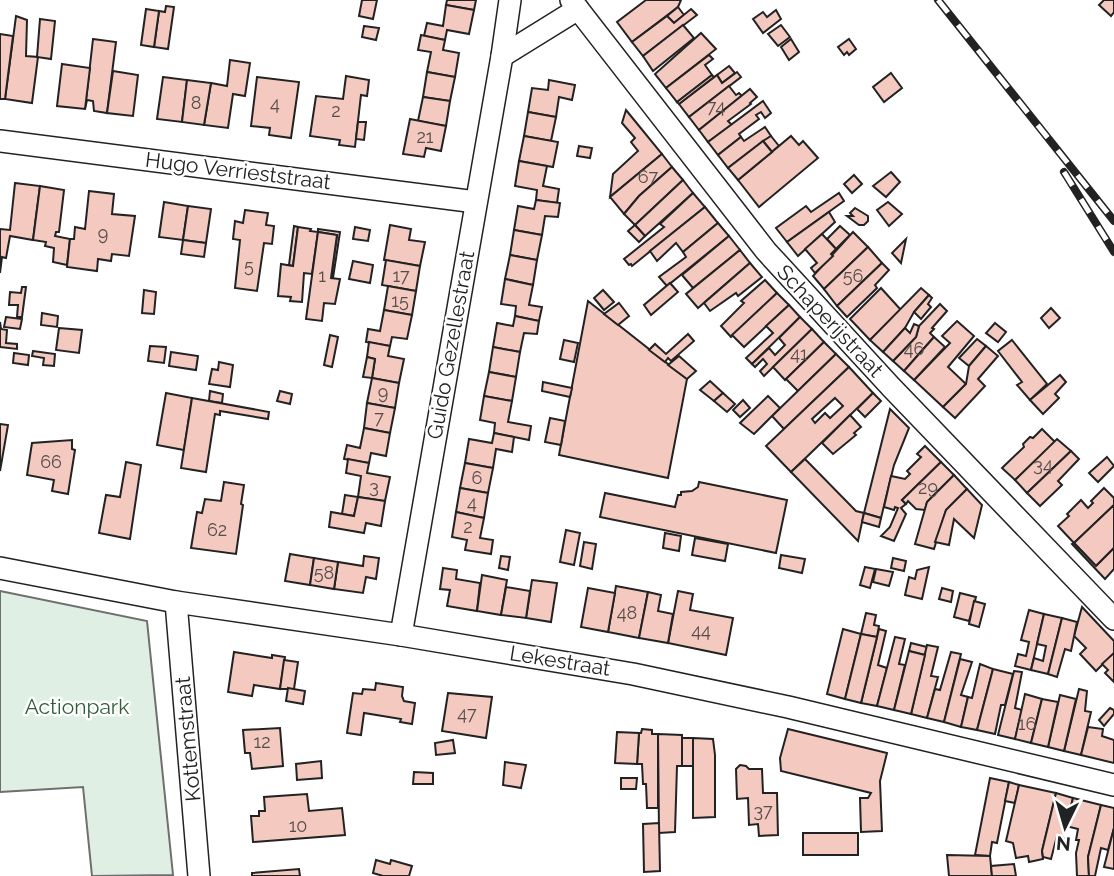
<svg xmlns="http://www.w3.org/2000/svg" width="1114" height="876" font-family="Raleway,sans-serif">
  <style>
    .green { fill: #e0efe3; stroke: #6f6f6f; stroke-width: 2 }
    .building { fill: #f3c9c0; stroke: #222; stroke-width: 2; fill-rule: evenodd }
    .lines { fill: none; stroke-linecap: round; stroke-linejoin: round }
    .street-casing { stroke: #222; stroke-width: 24 }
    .street { stroke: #fff; stroke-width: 21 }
    .rail-casing { stroke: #222; stroke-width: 8 }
    .rail { stroke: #fff; stroke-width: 5; stroke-dasharray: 16; stroke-linecap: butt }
    .labels { text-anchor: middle; stroke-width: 5; stroke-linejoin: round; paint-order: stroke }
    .number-label { font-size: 18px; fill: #564c4a }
    .street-label { font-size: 21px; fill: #222; stroke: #fff }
    .park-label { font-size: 21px; fill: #2f5e38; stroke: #fff }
  </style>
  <rect width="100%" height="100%" fill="#fff"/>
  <!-- green -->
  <path class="green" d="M0 591 147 621 173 875 92 876 83 787 0 792Z"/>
  <!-- building -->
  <g class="building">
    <path d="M362 0H377L373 19 359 16Z"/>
    <path d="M447 0H476L474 10 446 5Z"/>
    <path d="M646 0H681L678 7 632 42 617 22Z"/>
    <path d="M1104 0H1114V12L1111 16 1099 5Z"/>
    <path d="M446 5 474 10 469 34 447 30 445 40 424 36 427 23 443 26Z"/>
    <path d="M166 6 174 7 168 49 154 47 159 11 165 12Z"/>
    <path d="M678 7 684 15 674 23 667 16Z"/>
    <path d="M146 9 159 11 154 47 141 45Z"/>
    <path d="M691 9 697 15 643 56 632 42 667 16 674 23Z"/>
    <path d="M776 10 781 19 763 33 753 19 763 12 767 17Z"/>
    <path d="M16 16 27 20 26 56 38 57 32 103 5 99Z"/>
    <path d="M40 19 55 21 51 59 37 57Z"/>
    <path d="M683 25 694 38 653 71 643 56Z"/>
    <path d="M781 25 790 37 778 46 768 34Z"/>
    <path d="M364 26 379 28 376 40 362 37Z"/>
    <path d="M701 33 716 49 666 88 655 74Z"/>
    <path d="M0 34 13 36 5 99H0Z"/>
    <path d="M421 35 445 40 443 50 459 53 455 77 427 72 431 52 418 50Z"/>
    <path d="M93 39 116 42 107 113 94 111 93 101 87 100 85 109Z"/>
    <path d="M791 39 799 52 789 60 781 47Z"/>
    <path d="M849 39 856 49 849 55 847 52 844 55 838 47Z"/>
    <path d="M709 55 713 59 705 65 712 75 677 102 666 88Z"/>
    <path d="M230 60 250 63 245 96 233 94 228 128 204 125 211 83 227 86Z"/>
    <path d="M62 64 90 68 85 109 57 106Z"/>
    <path d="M729 66 735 73 722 83 717 75Z"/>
    <path d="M113 71 138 75 133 116 107 113Z"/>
    <path d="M427 72 455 77 450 101 423 97Z"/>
    <path d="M737 72 741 77 689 117 679 104 717 75 722 83Z"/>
    <path d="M891 73 902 88 884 102 873 87Z"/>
    <path d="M712 75 714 77 679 104 677 102Z"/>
    <path d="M346 76 369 80 367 96 361 95 355 147 339 145 340 140 310 136 316 96 343 99Z"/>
    <path d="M163 77 187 80 182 122 157 119Z"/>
    <path d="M257 77 299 82 291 138 269 135 270 128 251 126Z"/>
    <path d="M187 80 211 83 204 125 182 122Z"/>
    <path d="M549 80 575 85 572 100 559 97 556 117 528 112 532 88 548 90Z"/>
    <path d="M729 86 736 95 739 93 742 96 699 130 689 117Z"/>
    <path d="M750 89 757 97 750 103 751 104 728 121 732 125 708 142 699 130Z"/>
    <path d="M423 97 450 101 446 126 418 121Z"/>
    <path d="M763 101 771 113 765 118 761 112 756 115 759 119 739 134 741 137 718 155 708 142Z"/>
    <path d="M626 110 662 154 610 197 613 174 638 151 631 142 635 138 622 123Z"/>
    <path d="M528 112 556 117 551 141 524 136Z"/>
    <path d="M410 119 446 126 441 151 426 148 424 157 403 154Z"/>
    <path d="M358 122H366L364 140 356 139Z"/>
    <path d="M765 127 771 136 728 168 718 155 741 137 744 141Z"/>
    <path d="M524 136 558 142 553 167 519 161Z"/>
    <path d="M771 136 779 146 772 152 763 141Z"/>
    <path d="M791 136 799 145 803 141 818 158 759 207 738 180Z"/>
    <path d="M763 141 772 152 738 180 728 168Z"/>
    <path d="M579 146 592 148 590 158 577 156Z"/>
    <path d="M662 154 672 167 639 196 624 214 610 197Z"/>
    <path d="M519 161 547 166 543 186 559 189 557 203 536 200 537 190 515 186Z"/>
    <path d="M672 167 683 180 635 225 624 214 639 196Z"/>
    <path d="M891 172 900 182 886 197 873 186Z"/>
    <path d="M854 175 862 184 852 193 844 184Z"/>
    <path d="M683 180 693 193 645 236 635 225Z"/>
    <path d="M15 183 40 186 33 240 10 236 6 258 2 257 0 273V229L10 230Z"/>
    <path d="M40 186 64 190 59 232H56L55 236 70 239 67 265 53 262 54 248 45 246 46 242 33 240Z"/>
    <path d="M89 191 114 194 112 214 135 216 129 256 112 254 111 261 98 259 97 271 67 267 70 239H74L75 227 85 229Z"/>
    <path d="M693 193 705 207 632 266 631 264 629 265 624 259 664 227 660 224Z"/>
    <path d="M839 193 844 201 787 242 776 228 806 206 811 212Z"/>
    <path d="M536 200 560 203 558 217 545 216 542 235 514 230 518 206 534 209Z"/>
    <path d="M164 202 188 206 183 240 159 237Z"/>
    <path d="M888 202 902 214 889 226 877 210Z"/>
    <path d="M188 206 211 209 206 243 183 240Z"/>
    <path d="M705 207 718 223 683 252 676 243 657 261 650 251Z"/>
    <path d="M855 208 868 216V221L864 225H859L847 216H853L850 213Z"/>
    <path d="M245 210 268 213 266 225 274 226 272 244 264 243 257 291 235 288 240 240 233 239 235 221 243 223Z"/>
    <path d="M829 212 835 222 798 256 787 242Z"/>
    <path d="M718 223 729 236 667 286 659 277 686 257 683 252Z"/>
    <path d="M390 225 411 229 409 240 425 242 420 266 384 260Z"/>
    <path d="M635 225 645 236 639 242 628 231Z"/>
    <path d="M294 226 298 227 293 266 289 265Z"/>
    <path d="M840 226 850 235 836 249 827 239Z"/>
    <path d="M298 227 311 229 310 231 318 232 312 274 304 273 302 302 290 301 291 297 278 296 281 264 293 266Z"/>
    <path d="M355 227 370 230 368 241 353 239Z"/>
    <path d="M318 229 340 232 333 278H331L337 235 318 232Z"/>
    <path d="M514 230 542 235 537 260 510 255Z"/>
    <path d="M318 232 337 235 331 278 340 279 335 304 324 303 322 321 306 319Z"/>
    <path d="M853 232 868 247 824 289 813 276Z"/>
    <path d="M822 234 836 249 831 254 833 256 815 273 811 268 817 263 805 249Z"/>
    <path d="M729 236 740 250 693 288 682 275Z"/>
    <path d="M906 239 901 263 892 253Z"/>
    <path d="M183 240 206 243 204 257 181 254Z"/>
    <path d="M868 247 882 263 837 306 824 289Z"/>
    <path d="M740 250 750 263 698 308 686 294Z"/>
    <path d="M510 255 537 260 533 285 505 279Z"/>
    <path d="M386 260 420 266 416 291 382 285Z"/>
    <path d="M353 261 373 265 370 283 349 279Z"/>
    <path d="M750 263 762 277 738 296 736 293 710 311 704 303Z"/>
    <path d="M882 263 889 270 875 285 877 288 847 317 837 306Z"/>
    <path d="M505 279 533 285 529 305 542 307 539 321 515 316 516 306 501 304Z"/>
    <path d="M765 280 777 293 731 337 721 326 744 303 741 301Z"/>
    <path d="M670 283 678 292 651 315 644 305Z"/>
    <path d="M388 286 416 291 412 315 384 310Z"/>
    <path d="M22 287H26L22 317H17L18 305H9L10 292 21 293Z"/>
    <path d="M881 288 901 310 870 340 850 319Z"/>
    <path d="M921 288 929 295 914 312 905 328 883 352 870 340Z"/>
    <path d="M144 290 156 292 154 314 142 313Z"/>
    <path d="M603 290 614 302 604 310 594 298Z"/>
    <path d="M777 293 789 305 744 347 732 335Z"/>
    <path d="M929 295 932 298 928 304 931 307 921 319 914 312Z"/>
    <path d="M588 301 687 379 668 478 559 455Z"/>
    <path d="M619 303 629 316 618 325 604 314Z"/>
    <path d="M940 304 947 311 932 328 934 329 930 333 934 337 904 371 893 361 916 337 919 326Z"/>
    <path d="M789 305 800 317 752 364 746 358 773 333 766 326Z"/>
    <path d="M1051 308 1060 318 1049 328 1041 318Z"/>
    <path d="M384 310 412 315 407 339 392 337 390 346 366 342 368 329 380 331Z"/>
    <path d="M42 313 58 316 57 327 41 325Z"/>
    <path d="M515 316 539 321 537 334 524 333 520 352 493 347 497 323 513 326Z"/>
    <path d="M6 317 22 319 20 329 4 327Z"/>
    <path d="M800 317 812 329 764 376 760 371 767 364 763 359 755 367 752 364 769 348 775 355 785 345 779 338Z"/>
    <path d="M957 321 974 336 948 367 966 384 943 407 914 380 950 343 942 336Z"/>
    <path d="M0 322 1 329 7 330 6 343 17 344V349L0 347Z"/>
    <path d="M995 323 1006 332 998 342 986 333Z"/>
    <path d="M914 324 919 326 916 337 893 361 883 352 905 328 910 333Z"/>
    <path d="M59 328 82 330 79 353 56 350Z"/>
    <path d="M812 329 824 342 785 380 773 367Z"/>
    <path d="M688 334 694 341 671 361 668 358 665 362 649 350 655 344 666 354Z"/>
    <path d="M330 335 338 337 332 367 324 365Z"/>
    <path d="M934 337 945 347 914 380 904 371Z"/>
    <path d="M977 339 986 346 969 366 959 358Z"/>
    <path d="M564 340 578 343 574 362 560 359Z"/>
    <path d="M1012 340 1047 384 1030 400 1017 385 1022 382 998 351Z"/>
    <path d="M369 342 390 346 388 356 404 359 399 383 372 378 375 359 367 357Z"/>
    <path d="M824 342 836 354 798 391 786 379Z"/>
    <path d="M150 346 166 347 164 363 148 361Z"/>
    <path d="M986 346 998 356 978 379 985 386 955 418 943 407 966 384 969 366Z"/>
    <path d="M493 347 520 352 516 377 489 372Z"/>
    <path d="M33 351 55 354 54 366 43 365 44 358 32 356Z"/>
    <path d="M171 352 198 356 196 370 169 366Z"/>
    <path d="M14 353 29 355 28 365 13 363Z"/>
    <path d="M836 354 849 367 784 429 772 416Z"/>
    <path d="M679 356 696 371 687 379 668 365Z"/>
    <path d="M367 357 375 359 372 378 363 377Z"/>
    <path d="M219 362 233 365 230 387 209 384 212 369 218 370Z"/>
    <path d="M849 367 873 393 791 472 766 446ZM835 398 843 406 830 418 825 413 815 423 812 419Z"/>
    <path d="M489 372 516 377 512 401 484 396Z"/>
    <path d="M1060 375 1066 382 1055 394 1059 398 1043 414 1030 400Z"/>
    <path d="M372 378 399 383 395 408 367 403Z"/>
    <path d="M710 381 723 393 714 401 700 390Z"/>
    <path d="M543 382 572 388 570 397 542 391Z"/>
    <path d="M210 391 223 394 222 403 209 401Z"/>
    <path d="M280 391 292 394 290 404 277 401Z"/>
    <path d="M166 393 192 398 184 450 157 445Z"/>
    <path d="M723 393 735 404 727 412 714 401Z"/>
    <path d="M873 393 881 401 865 417 857 409Z"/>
    <path d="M484 396 512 401 508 422 531 426 529 440 494 433 495 423 480 420Z"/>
    <path d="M768 396 780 408 754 434 740 423Z"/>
    <path d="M192 398 269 412 268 419 220 411V415L215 414 206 472 181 468Z"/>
    <path d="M743 400 750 408 740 417 733 410Z"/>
    <path d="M367 403 395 408 390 433 364 428Z"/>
    <path d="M890 409 909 428 894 465 881 518 864 513Z"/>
    <path d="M850 415 861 427 854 433 856 435 833 454 822 443Z"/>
    <path d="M550 418 565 421 561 445 545 442Z"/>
    <path d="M0 424 8 425 0 471Z"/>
    <path d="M364 428 390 433 386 456 371 453 369 463 344 459 347 445 360 448Z"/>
    <path d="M1042 429 1055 442 1015 480 1002 468 1024 447 1023 444 1030 437 1033 438Z"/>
    <path d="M494 433 514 437 512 452 496 449 493 468 465 463 469 439 492 443Z"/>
    <path d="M1057 439 1071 451 1027 493 1015 480Z"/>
    <path d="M72 440V449L75 450 68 494 52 491 54 480 27 475 32 443Z"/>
    <path d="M925 446 941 462 902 500 906 504 901 508 906 514 894 541 881 536 890 527 898 508 895 507 894 510 884 507 891 476 905 479 910 474 907 471 921 457 917 454Z"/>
    <path d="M1071 451 1079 459 1058 481 1062 485 1040 506 1027 493Z"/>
    <path d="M1107 457 1114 466 1098 482 1089 473Z"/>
    <path d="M348 459 369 463 367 473 390 477 385 501 358 497 361 476 346 473Z"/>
    <path d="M805 459 856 511 864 513 858 541 791 472Z"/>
    <path d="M126 462 141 465 130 539 99 533 106 495 120 497Z"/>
    <path d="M941 462 954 475 927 502 925 510 916 509 908 501 906 504 902 500Z"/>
    <path d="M465 463 493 468 488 493 460 488Z"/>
    <path d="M954 475 967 489 946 510 934 549 915 544 927 502Z"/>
    <path d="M224 482 244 485 241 504 243 505 236 554 191 548 197 512 202 513 205 499 221 501Z"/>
    <path d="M699 482 787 500 776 553 600 517 605 493 675 507 678 495H681V492L692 491 698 487Z"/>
    <path d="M460 488 488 493 484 518 456 512Z"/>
    <path d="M1104 488 1114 498V505L1074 543 1058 526 1069 516 1067 514 1081 500 1088 508 1093 503 1091 501Z"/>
    <path d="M967 489 982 505 974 538 954 519 949 545 935 542 946 510Z"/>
    <path d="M345 495 358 497 354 516 342 514Z"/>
    <path d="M358 497 385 501 381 526 366 523 364 533 329 527 331 512 354 516Z"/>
    <path d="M1114 505V548L1096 566 1074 543Z"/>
    <path d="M456 512 484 518 480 538 493 540 491 554 465 550 467 540 452 537Z"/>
    <path d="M864 513 881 518 879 527 862 522Z"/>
    <path d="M566 530 580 533 574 565 560 562Z"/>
    <path d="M665 533 681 536 679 551 663 548Z"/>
    <path d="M695 538 728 544 725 561 692 555Z"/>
    <path d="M584 542 596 544 592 569 580 566Z"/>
    <path d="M1074 543 1096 566 1114 548V569L1105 579 1072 544Z"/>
    <path d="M290 554 314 558 310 585 285 581Z"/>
    <path d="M781 555 805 559 802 573 779 568Z"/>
    <path d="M364 556 379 558 376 579 366 577 363 593 334 589 338 562 363 566Z"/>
    <path d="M501 556 510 557 508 570 499 568Z"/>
    <path d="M314 558 338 562 334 589 310 585Z"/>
    <path d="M893 558 906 561 904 571 891 568Z"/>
    <path d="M865 567 875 569 870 588 860 585Z"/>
    <path d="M929 567 922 599 905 595 909 577 915 579 917 570Z"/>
    <path d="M443 568 457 570 456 579 480 583 477 611 447 606 450 590 440 589Z"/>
    <path d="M876 569 893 572 889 586 873 582Z"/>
    <path d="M482 575 507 580 501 615 477 611Z"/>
    <path d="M532 580 557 583 551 622 526 618Z"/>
    <path d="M616 586 648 592 639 638 608 632Z"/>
    <path d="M506 587 530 591 526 618 501 615Z"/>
    <path d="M588 588 615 593 608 632 581 627Z"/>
    <path d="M942 588 953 591 951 602 939 599Z"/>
    <path d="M678 591 693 594 690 610 733 618 726 655 668 643Z"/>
    <path d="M648 592 661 595 658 611 673 614 668 643 639 638Z"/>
    <path d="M960 593 976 597 969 621 954 617Z"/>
    <path d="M974 601 985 604 979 627 969 624Z"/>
    <path d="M1082 607 1114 641V653L1096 671 1080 654 1086 648 1074 636Z"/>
    <path d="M1029 610 1044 614 1031 670 1015 666 1018 654 1026 656 1029 642 1021 640Z"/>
    <path d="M866 613 876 615 874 625 879 626 877 637 861 634Z"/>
    <path d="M1044 614 1062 618 1048 674 1031 670 1034 658 1043 661 1046 646 1037 644Z"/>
    <path d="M1062 618 1077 622 1071 651 1065 649 1057 677 1048 674Z"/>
    <path d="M843 629 861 634 845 699 827 694Z"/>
    <path d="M879 629 886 631 878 665 887 668 877 706 861 703Z"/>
    <path d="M861 634 877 637 861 703 845 699Z"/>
    <path d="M895 637 905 639 899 664 905 665 894 710 877 706Z"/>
    <path d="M911 643 927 647 925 655 909 651Z"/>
    <path d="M927 645 938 647 931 676 938 677 927 718 911 714Z"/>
    <path d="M909 651 925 655 911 714 894 710Z"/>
    <path d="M234 652 272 658V655L285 657 280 689 254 685 252 696 228 692Z"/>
    <path d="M951 652 961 654 944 722 927 718 935 689 940 690Z"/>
    <path d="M1114 653V682L1105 673 1108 670 1102 664Z"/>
    <path d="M960 659 972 662 961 695 968 697 961 727 944 722Z"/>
    <path d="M284 660 298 662 294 689H280Z"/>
    <path d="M980 664 993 669 977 730 961 727 968 697 972 698Z"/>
    <path d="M993 669 1013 674 1005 705H1001L995 734 977 730Z"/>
    <path d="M1014 671 1022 672 1015 708 1022 710 1015 739 998 735Z"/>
    <path d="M376 683 403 687 402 696 404 701 415 703 412 724 400 722 401 719 364 713 361 735 347 733 353 693 362 694 363 689 375 690Z"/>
    <path d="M288 688 305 691 303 704 286 701Z"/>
    <path d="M1079 689 1087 691 1085 711 1091 712 1081 755 1064 751Z"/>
    <path d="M448 693 492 697 486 738 442 731Z"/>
    <path d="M1025 694 1042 699 1031 743 1015 739Z"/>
    <path d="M1060 695 1076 699 1064 751 1048 747Z"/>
    <path d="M1042 699 1058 702 1048 747 1031 743Z"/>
    <path d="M1110 708 1114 710V714L1104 726 1099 720Z"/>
    <path d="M1088 727 1103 729 1102 736 1114 740V763L1081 755Z"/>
    <path d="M280 728 283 766 252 769 250 753H245L243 730Z"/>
    <path d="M642 729 652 730V734H658V808H647L646 784H643L642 764H637L639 733H641Z"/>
    <path d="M788 729 887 753 880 781 882 831 861 832 860 798H868L871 793 781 771 780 758Z"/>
    <path d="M617 732 639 733 637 764 615 763Z"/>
    <path d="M658 734 682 735V766H677L675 832 659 833Z"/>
    <rect x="682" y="738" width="11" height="28"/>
    <path d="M693 738 713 739 715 755V817L693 818Z"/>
    <path d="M453 740 455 753 436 755 435 743Z"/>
    <path d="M321 761 322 778 297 780 296 764Z"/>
    <path d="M505 762 526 765 521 788 503 785Z"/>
    <path d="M740 765 746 766 749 769H762L763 793H777L778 835 759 836 758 824 749 825 748 798 737 799 736 769Z"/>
    <path d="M414 772 433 773V784H413Z"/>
    <path d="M621 778H637L636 789H621Z"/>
    <path d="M990 778 1009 782 997 843 992 842 990 856 975 855Z"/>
    <path d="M1009 782 1019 785 1015 803 1005 801Z"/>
    <path d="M1019 785 1056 793 1042 851 1043 859 1029 862 1028 856 1016 858 1013 843 1006 841Z"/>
    <path d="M1056 793 1073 798 1064 838 1057 836 1051 859 1043 857 1042 851Z"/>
    <path d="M307 794 309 811 342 808 345 835 253 842 251 816H259V811H265L264 797Z"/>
    <path d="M1073 798 1101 805 1088 857 1089 876H1077L1076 853 1079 840H1076L1078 829 1066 826Z"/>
    <path d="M1101 805 1114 808V828L1108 850 1101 848 1095 876H1089L1088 857Z"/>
    <path d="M659 823 660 871 644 872 643 824Z"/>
    <path d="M1114 828V869L1104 867Z"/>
    <rect x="803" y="833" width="55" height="22"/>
    <path d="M947 855 990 856 992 876H949Z"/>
    <path d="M376 860 390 864 391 860 412 866 409 876H383L373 873Z"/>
    <path d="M1014 864 1016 876H992L991 866Z"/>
    <path d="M299 869 300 876H252V873Z"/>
  </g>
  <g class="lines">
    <!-- street casing -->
    <g class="street-casing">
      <g id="street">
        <path d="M571 0 766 251 891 387 1114 619"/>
        <path d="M502 56 578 9"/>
        <path d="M0 141 476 202"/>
        <path d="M0 568 176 602 401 635 633 674 788 707 1114 785"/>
        <path d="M176 602 199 876"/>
        <path d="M401 635 502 56 510 0"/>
      </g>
    </g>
    <!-- street -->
    <use href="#street" class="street"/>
    <!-- rail casing -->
    <g class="rail-casing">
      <g id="rail">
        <path d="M938 0 1114 221"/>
        <path d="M1064 172 1114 252"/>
      </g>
    </g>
    <!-- rail -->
    <use href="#rail" class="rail"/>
  </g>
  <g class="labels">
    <!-- number labels -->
    <g class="number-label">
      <text x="196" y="109">8</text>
      <text x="275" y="110">4</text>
      <text x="716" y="113">74</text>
      <text x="336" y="117">2</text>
      <text x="425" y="143">21</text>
      <text x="648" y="183">67</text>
      <text x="103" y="240">9</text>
      <text x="249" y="272">5</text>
      <text x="322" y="282">1</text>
      <text x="401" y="282">17</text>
      <text x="853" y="282">56</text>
      <text x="400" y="307">15</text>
      <text x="914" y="355">46</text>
      <text x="799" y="360">41</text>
      <text x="383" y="399">9</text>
      <text x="379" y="424">7</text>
      <text x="51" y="468">66</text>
      <text x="1043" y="471">34</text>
      <text x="477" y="484">6</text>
      <text x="374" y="493">3</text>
      <text x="928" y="494">29</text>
      <text x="472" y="509">4</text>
      <text x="468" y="533">2</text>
      <text x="217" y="536">62</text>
      <text x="324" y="579">58</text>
      <text x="627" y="619">48</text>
      <text x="701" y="637">44</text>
      <text x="467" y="720">47</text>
      <text x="1027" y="730">16</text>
      <text x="262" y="748">12</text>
      <text x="763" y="817">37</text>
      <text x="298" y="832">10</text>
    </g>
    <!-- street labels -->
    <g class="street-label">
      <text transform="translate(238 171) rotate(7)" y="7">Hugo Verrieststraat</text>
      <text transform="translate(830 321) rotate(47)" y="7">Schaperijstraat</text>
      <text transform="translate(451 345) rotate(-80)" y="7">Guido Gezellestraat</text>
      <text transform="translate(560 661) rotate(9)" y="7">Lekestraat</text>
      <text transform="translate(188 739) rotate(-95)" y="7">Kottemstraat</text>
    </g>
    <!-- park labels -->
    <g class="park-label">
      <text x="77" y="714">Actionpark</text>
    </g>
  </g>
  <!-- north arrow -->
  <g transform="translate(1065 827) rotate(185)" stroke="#ffffff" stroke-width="5" paint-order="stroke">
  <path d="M0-5L12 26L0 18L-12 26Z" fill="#222222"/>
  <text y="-10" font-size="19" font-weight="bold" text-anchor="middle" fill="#222222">N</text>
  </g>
</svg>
